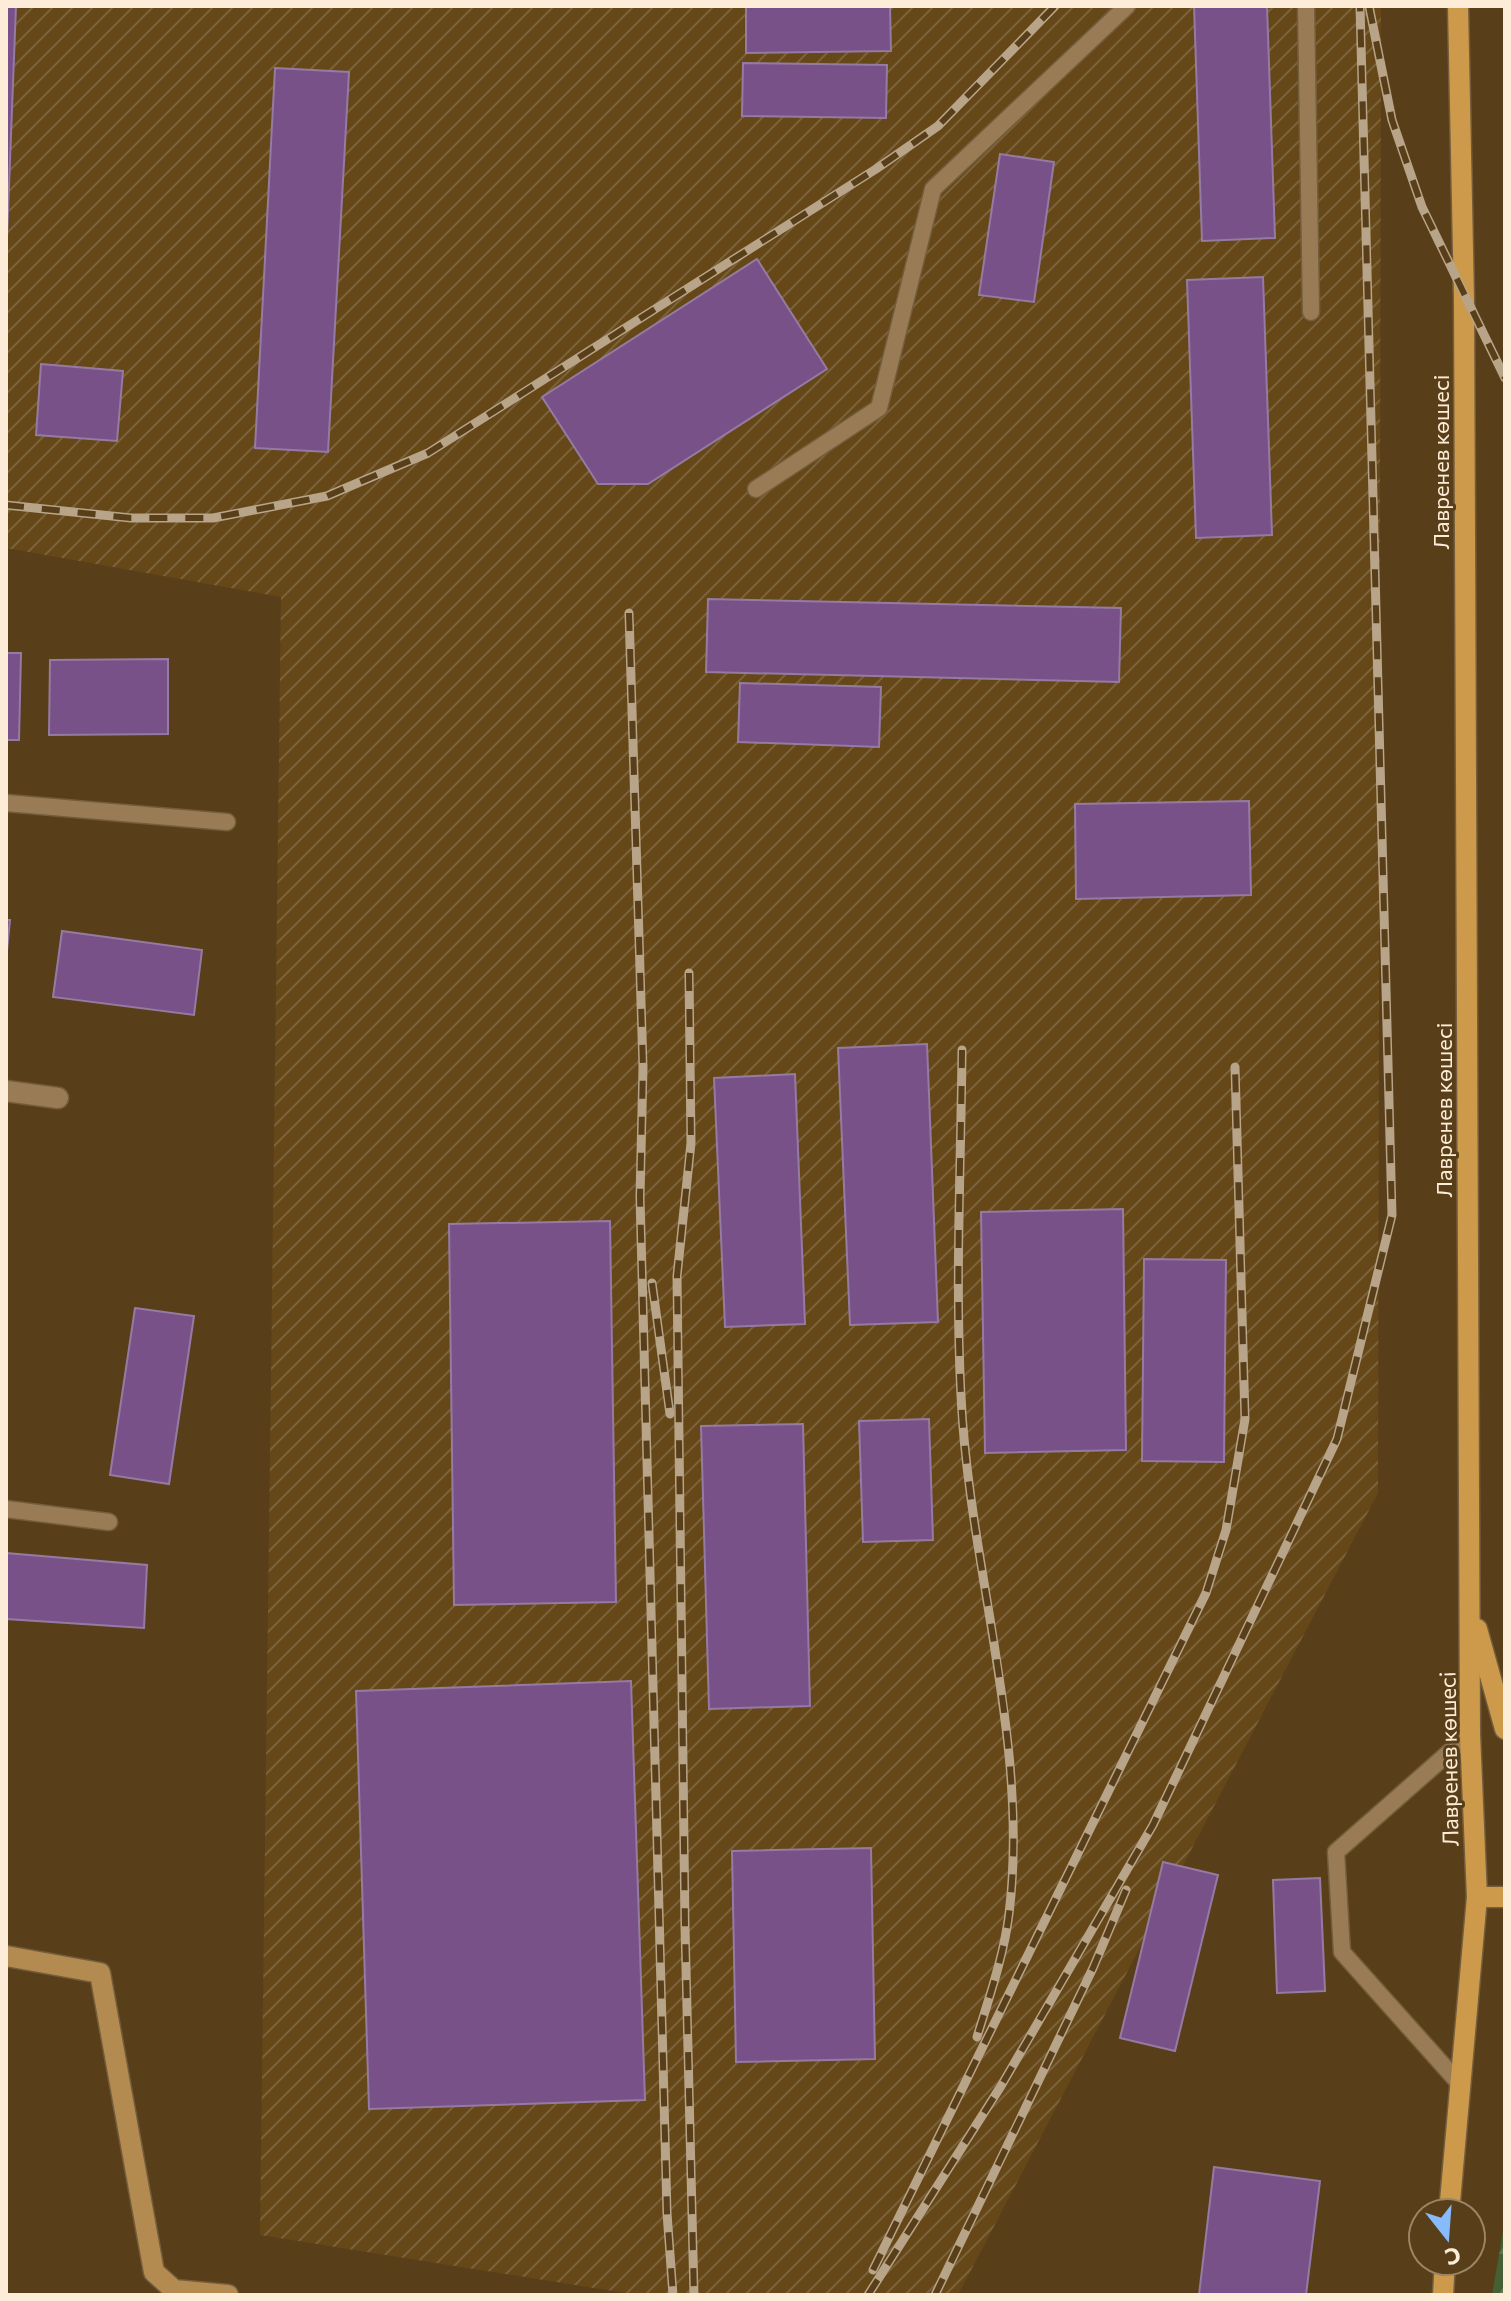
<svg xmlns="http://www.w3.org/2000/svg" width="1511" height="2301" font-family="Commissioner,sans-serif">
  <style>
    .industrial { fill: url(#industrial-furrows) }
    .forest { fill: url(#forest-firs) }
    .building { fill: #785189; stroke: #957ba2; stroke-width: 2 }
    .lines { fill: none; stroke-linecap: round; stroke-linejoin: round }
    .lane-casing { stroke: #735d3c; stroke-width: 19 }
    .street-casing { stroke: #735d3c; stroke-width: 23 }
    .secondary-casing { stroke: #735d3c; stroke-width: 23 }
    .primary-casing { stroke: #735d3c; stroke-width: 23 }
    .lane { stroke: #997c56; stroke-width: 16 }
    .street { stroke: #997c56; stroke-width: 20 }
    .secondary { stroke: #b38a50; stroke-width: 20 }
    .primary { stroke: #cd994a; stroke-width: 20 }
    .rail-casing { stroke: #b8a488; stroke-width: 9 }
    .rail { stroke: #593f19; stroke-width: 6; stroke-dasharray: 18; stroke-linecap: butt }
    .labels { text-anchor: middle; stroke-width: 6; stroke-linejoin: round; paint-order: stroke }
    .street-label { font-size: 22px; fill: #fdedd8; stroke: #593f19 }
  </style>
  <defs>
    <pattern id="industrial-furrows" width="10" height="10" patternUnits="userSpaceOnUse" patternTransform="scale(2)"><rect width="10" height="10" fill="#654718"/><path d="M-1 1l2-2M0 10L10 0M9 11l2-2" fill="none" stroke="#7c6239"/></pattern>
    <pattern id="forest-firs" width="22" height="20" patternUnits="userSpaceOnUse" patternTransform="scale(2)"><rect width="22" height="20" fill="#446034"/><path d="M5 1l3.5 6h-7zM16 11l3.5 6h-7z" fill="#607751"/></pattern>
  </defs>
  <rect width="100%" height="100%" fill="#593f19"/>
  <!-- industrial -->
  <path class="industrial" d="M6 6H1381L1378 1493 958 2295H638L260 2235 281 597 6 548Z"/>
  <!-- forest -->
  <path class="forest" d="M1505 2220V2295H1492Z"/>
  <!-- building -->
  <g class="building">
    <path d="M6 6H16L6 264Z"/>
    <path d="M746 6H890L891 51 746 53Z"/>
    <path d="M1194 6H1267L1275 238 1202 241Z"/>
    <path d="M743 63 887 65 886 118 742 116Z"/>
    <path d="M275 68 349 72 328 452 255 448Z"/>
    <path d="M1000 154 1054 162 1034 302 979 295Z"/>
    <path d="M757 259 827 369 648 484H598L542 397Z"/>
    <path d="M1263 277 1272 535 1196 538 1187 280Z"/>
    <path d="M41 364 123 371 117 441 36 435Z"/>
    <path d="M708 599 1121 608 1119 682 706 672Z"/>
    <path d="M6 653H21L19 740H6Z"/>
    <path d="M168 659V734L49 735 50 660Z"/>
    <path d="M740 683 881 687 879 747 738 742Z"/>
    <path d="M1249 801 1251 895 1076 899 1075 804Z"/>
    <path d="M6 920H10L6 961Z"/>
    <path d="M62 931 202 950 194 1015 53 997Z"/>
    <path d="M927 1044 938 1322 850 1325 838 1048Z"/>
    <path d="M795 1074 805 1324 725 1327 714 1078Z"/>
    <path d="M1123 1209 1126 1450 985 1453 981 1212Z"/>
    <path d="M610 1221 616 1602 454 1605 449 1224Z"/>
    <path d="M1144 1259 1226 1260 1224 1462 1142 1461Z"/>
    <path d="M135 1308 194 1316 169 1484 110 1475Z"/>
    <path d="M929 1419 933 1540 863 1542 859 1421Z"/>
    <path d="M803 1424 810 1706 709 1709 701 1426Z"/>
    <path d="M6 1553 147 1565 144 1628 6 1619Z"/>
    <path d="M631 1681 645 2100 369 2109 356 1691Z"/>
    <path d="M871 1848 875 2059 736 2062 732 1851Z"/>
    <path d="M1163 1862 1218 1875 1175 2051 1120 2038Z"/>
    <path d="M1320 1878 1325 1991 1277 1993 1273 1880Z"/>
    <path d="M1214 2167 1320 2181 1306 2295H1199Z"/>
  </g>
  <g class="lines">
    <!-- lane casing -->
    <g class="lane-casing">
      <g id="lane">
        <path d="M1306 6 1311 312"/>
        <path d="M756 489 879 408 933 189 1127 6"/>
        <path d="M6 803 227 822"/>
        <path d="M6 1509 109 1522"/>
        <path d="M1458 2082 1342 1952 1336 1852 1470 1734"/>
      </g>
    </g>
    <!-- street casing -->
    <g class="street-casing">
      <path id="street" d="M6 1091 58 1098"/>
    </g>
    <!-- secondary casing -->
    <g class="secondary-casing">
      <path id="secondary" d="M6 1956 100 1973 154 2272 174 2290 228 2295"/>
    </g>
    <!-- primary casing -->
    <g class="primary-casing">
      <g id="primary">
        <path d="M1477 1629 1505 1729"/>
        <path d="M1477 1897H1505"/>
        <path d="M1449 2213 1477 1897 1470 1734 1464 299 1458 6"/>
        <path d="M1443 2295 1445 2261"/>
      </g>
    </g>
    <!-- lane -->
    <use href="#lane" class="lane"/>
    <!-- street -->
    <use href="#street" class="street"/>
    <!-- secondary -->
    <use href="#secondary" class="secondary"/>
    <!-- primary -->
    <use href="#primary" class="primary"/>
    <!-- rail casing -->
    <g class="rail-casing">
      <g id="rail">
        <path d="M1369 6 1392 120 1422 207 1505 378"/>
        <path d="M6 505 131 518H213L327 496 428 453 876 169 938 126 1055 6"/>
        <path d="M629 613 643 1067 640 1197 667 2213 673 2295"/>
        <path d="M689 973 691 1143 677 1276 685 1927 694 2295"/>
        <path d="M962 1050C961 1165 955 1281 961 1396 969 1567 1030 1743 1009 1914 1004 1955 989 1998 977 2037"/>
        <path d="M652 1283 670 1414"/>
        <path d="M873 2270 1206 1593 1226 1530 1245 1419 1235 1067"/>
        <path d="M868 2295 1001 2086 1153 1825 1337 1439 1392 1215 1360 6"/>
        <path d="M935 2295 1093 1968 1126 1890"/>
      </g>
    </g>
    <!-- rail -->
    <use href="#rail" class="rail"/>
  </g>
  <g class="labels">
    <!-- street labels -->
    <g class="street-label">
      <text transform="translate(1441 462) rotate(-90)" y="8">Лавренев көшесі</text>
      <text transform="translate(1444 1110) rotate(-90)" y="8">Лавренев көшесі</text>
      <text transform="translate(1449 1759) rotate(-91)" y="8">Лавренев көшесі</text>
    </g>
  </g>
  <!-- border -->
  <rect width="1511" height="2301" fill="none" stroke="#fdedd8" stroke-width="16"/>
  <!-- north arrow -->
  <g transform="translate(1447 2237) rotate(163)"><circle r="38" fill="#593f19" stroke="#9b8565" stroke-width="2"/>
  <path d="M0-6L14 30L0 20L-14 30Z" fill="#87bbfc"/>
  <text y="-12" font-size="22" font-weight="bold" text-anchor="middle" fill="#fdedd8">С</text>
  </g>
</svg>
